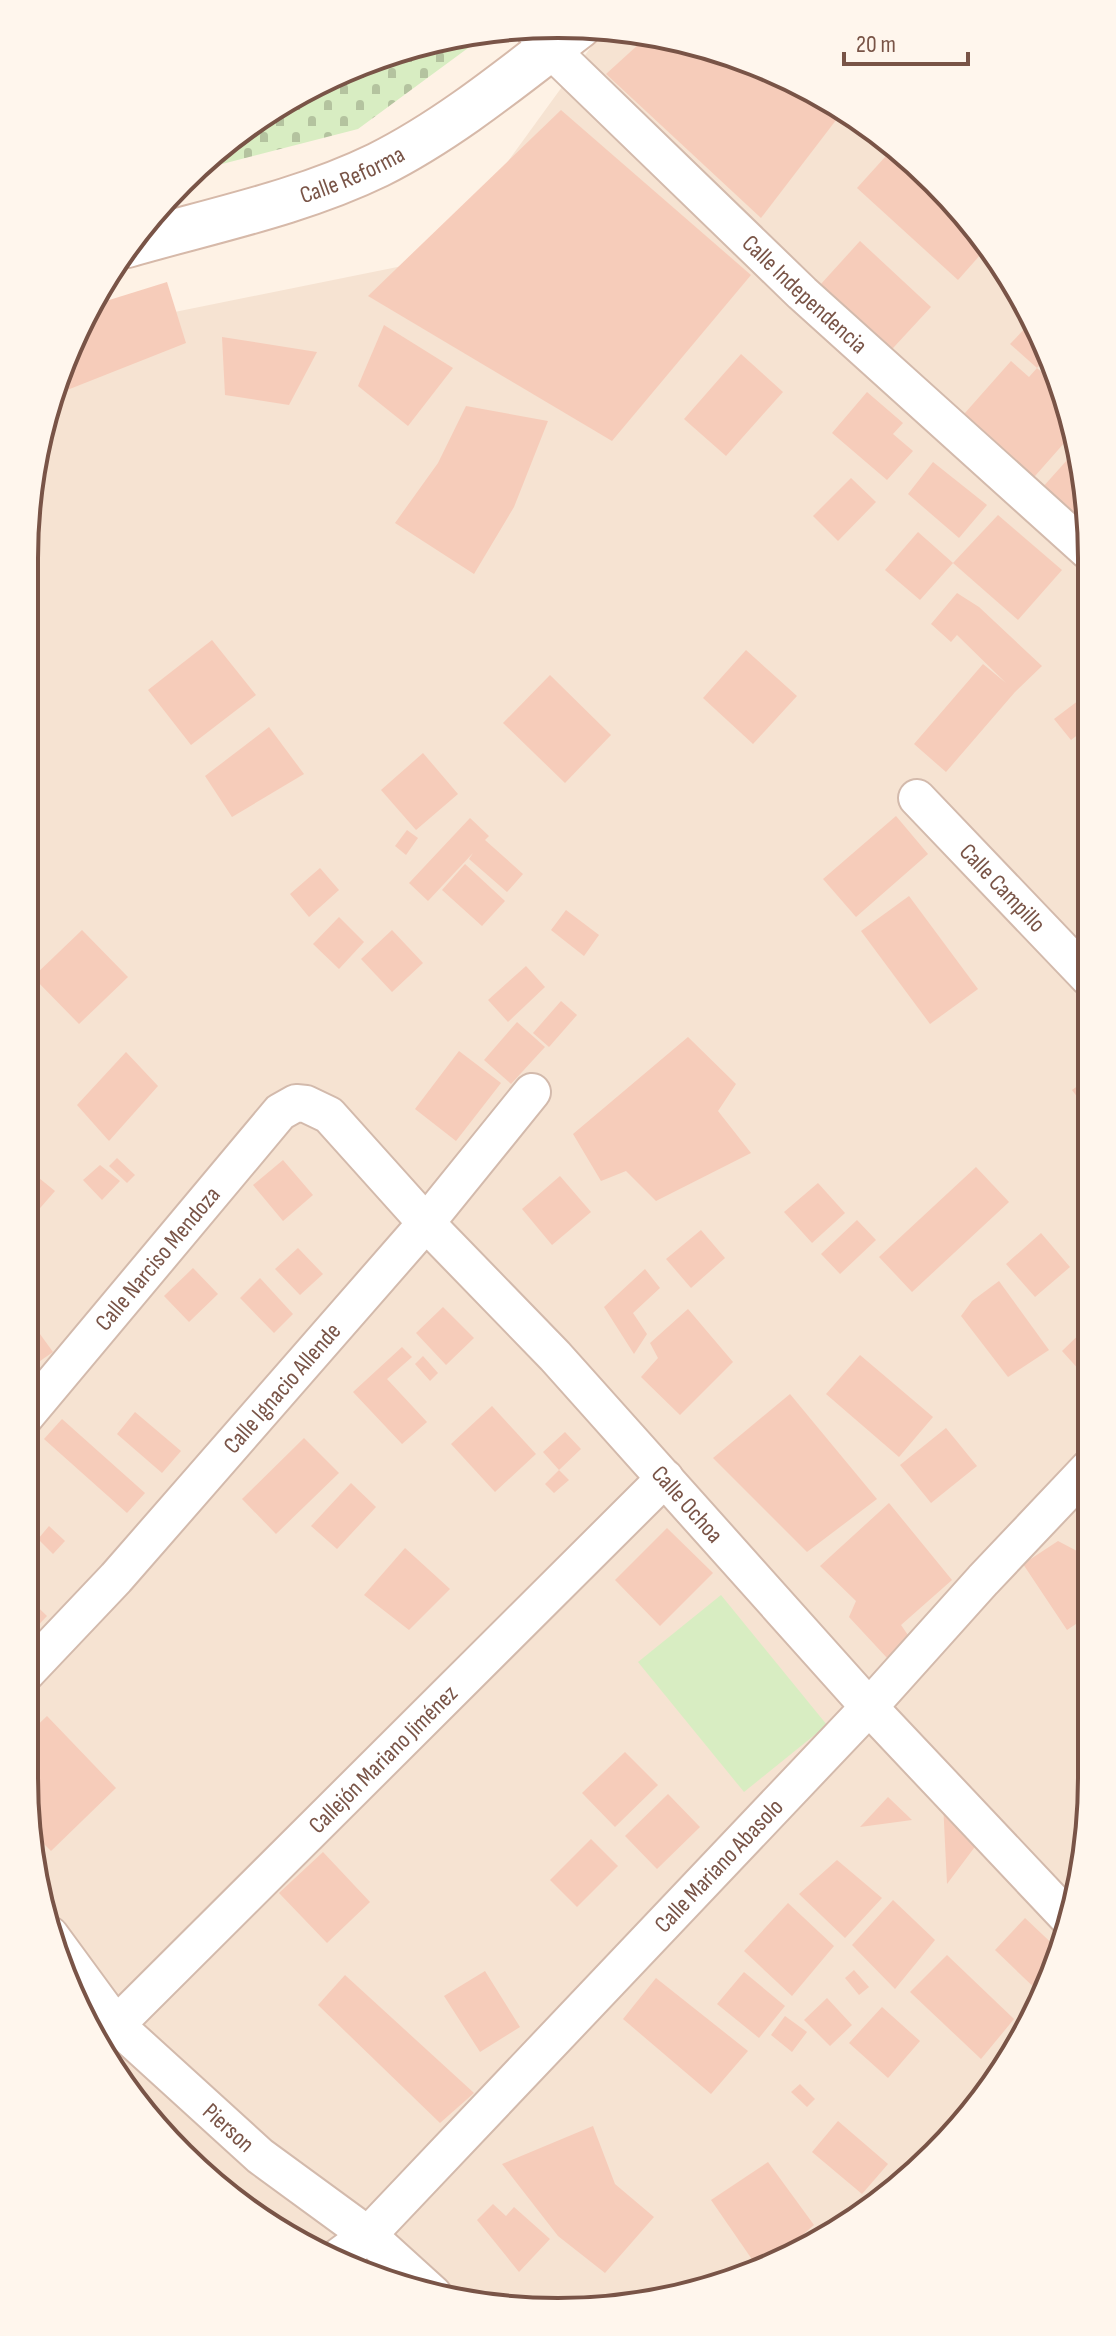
<svg xmlns="http://www.w3.org/2000/svg" width="1116" height="2336" font-family="'Sofia Sans Condensed',sans-serif">
  <style>
    .residential { fill: #f6e3d2 }
    .cemetery { fill: url(#cemetery-stones) }
    .garden { fill: #d8edc2 }
    .building { fill: #f6ccba }
    .lines { fill: none; stroke-linecap: round; stroke-linejoin: round }
    .street-casing { stroke: #d3baac; stroke-width: 40 }
    .secondary-casing { stroke: #d6b9a9; stroke-width: 48 }
    .street { stroke: #fff; stroke-width: 36 }
    .secondary { stroke: #fff; stroke-width: 44 }
    .labels { text-anchor: middle; stroke-width: 8; stroke-linejoin: round; paint-order: stroke }
    .street-label { font-size: 24px; fill: #795447; stroke: #fff6ed }
    .rim { fill: none; stroke: #795447; stroke-width: 4 }
  </style>
  <defs>
    <pattern id="cemetery-stones" width="16" height="16" patternUnits="userSpaceOnUse" patternTransform="scale(2)"><rect width="16" height="16" fill="#d8edc2"/><path d="M2 7V4a2 2 0 0 1 4 0v3zM10 15v-3a2 2 0 0 1 4 0v3z" fill="#b4c39f"/></pattern>
  </defs>
  <rect width="100%" height="100%" fill="#fef2e5"/>
  <!-- residential -->
  <path class="residential" d="M604 29 663 34 763 65 883 135 982 233 1052 354 1087 488 1092 1778 1082 1883 1051 1983 959 2130 883 2201 795 2257 627 2307 453 2302 291 2240 206 2179 135 2103 53 1950 24 1778V558L34 453 65 353 76 332 437 259Z"/>
  <!-- cemetery -->
  <path class="cemetery" d="M479 32 483 37 358 129 191 172C214 153 237 130 262 114 321 75 409 38 479 32Z"/>
  <!-- garden -->
  <path class="garden" d="M721 1595 827 1725 744 1792 638 1662Z"/>
  <!-- building -->
  <g class="building">
    <path d="M651 33 663 34 763 65 843 111 761 218 606 74Z"/>
    <path d="M561 110 751 275 612 441 368 296Z"/>
    <path d="M895 146 982 233 989 245 958 280 857 188Z"/>
    <path d="M860 241 931 307 882 360 811 295Z"/>
    <path d="M167 282 186 343 52 396 65 353 90 306Z"/>
    <path d="M1032 321 1051 353 1037 368 1010 344Z"/>
    <path d="M384 325 453 368 408 426 358 386Z"/>
    <path d="M222 337 317 352 289 405 225 395Z"/>
    <path d="M741 354 783 392 726 456 684 419Z"/>
    <path d="M1011 361 1029 377 1037 368 1061 389 1064 401 1056 410 1070 422 1073 433 1028 484 957 422Z"/>
    <path d="M867 392 903 423 893 434 913 451 887 480 832 433Z"/>
    <path d="M466 406 548 421 514 507 474 574 395 523 438 463Z"/>
    <path d="M1077 449 1087 488 1088 547 1033 498Z"/>
    <path d="M933 462 987 505 959 538 908 494Z"/>
    <path d="M851 478 876 502 838 541 813 516Z"/>
    <path d="M998 515 1062 570 1018 620 953 563Z"/>
    <path d="M918 532 953 563 920 600 885 570Z"/>
    <path d="M957 593 979 607 1042 666 1015 692 946 772 914 744 983 664 1006 683 957 635 951 642 931 624Z"/>
    <path d="M212 640 256 695 191 745 148 690Z"/>
    <path d="M746 650 797 696 753 744 703 698Z"/>
    <path d="M550 675 611 735 565 783 503 723Z"/>
    <path d="M1087 694 1088 727 1071 740 1054 719Z"/>
    <path d="M269 727 304 774 232 817 205 776Z"/>
    <path d="M423 753 458 794 416 830 381 790Z"/>
    <path d="M896 816 928 854 856 917 823 879Z"/>
    <path d="M470 818 489 836 485 840 523 874 507 892 469 859 473 853 428 901 409 883Z"/>
    <path d="M407 830 418 838 406 855 395 846Z"/>
    <path d="M465 864 505 901 482 926 442 890Z"/>
    <path d="M320 868 339 890 309 917 290 894Z"/>
    <path d="M909 896 978 989 930 1024 861 931Z"/>
    <path d="M566 910 599 935 584 956 551 930Z"/>
    <path d="M339 917 364 942 339 969 313 944Z"/>
    <path d="M82 930 128 977 79 1024 33 977Z"/>
    <path d="M392 930 423 963 392 992 361 959Z"/>
    <path d="M526 966 545 987 508 1022 488 1000Z"/>
    <path d="M561 1001 577 1015 549 1047 533 1033Z"/>
    <path d="M517 1022 545 1047 511 1084 484 1060Z"/>
    <path d="M688 1037 736 1084 718 1111 751 1153 656 1201 626 1171 601 1181 573 1134Z"/>
    <path d="M459 1051 501 1083 456 1141 415 1109Z"/>
    <path d="M126 1052 158 1086 109 1141 77 1105Z"/>
    <path d="M1089 1078 1090 1114 1072 1090Z"/>
    <path d="M117 1158 135 1175 127 1183 109 1166Z"/>
    <path d="M283 1160 313 1195 283 1221 253 1185Z"/>
    <path d="M100 1165 120 1181 102 1200 83 1180Z"/>
    <path d="M976 1167 1009 1202 912 1292 879 1257Z"/>
    <path d="M34 1174 55 1191 34 1215 24 1206V1186Z"/>
    <path d="M560 1176 591 1212 552 1245 522 1209Z"/>
    <path d="M818 1183 845 1213 812 1243 784 1212Z"/>
    <path d="M857 1220 876 1240 840 1274 821 1254Z"/>
    <path d="M701 1230 725 1258 691 1288 666 1259Z"/>
    <path d="M1041 1233 1070 1267 1035 1297 1006 1264Z"/>
    <path d="M298 1248 323 1274 300 1295 275 1269Z"/>
    <path d="M193 1268 218 1294 189 1322 164 1296Z"/>
    <path d="M645 1269 660 1288 633 1313 647 1334 634 1354 604 1307Z"/>
    <path d="M260 1278 293 1314 274 1333 240 1298Z"/>
    <path d="M999 1281 1049 1350 1008 1377 961 1316 972 1301Z"/>
    <path d="M443 1307 474 1338 446 1365 416 1333Z"/>
    <path d="M688 1309 733 1362 680 1415 641 1377 658 1358 650 1343Z"/>
    <path d="M24 1312 53 1352 30 1368 24 1360Z"/>
    <path d="M1090 1324 1091 1383 1062 1351Z"/>
    <path d="M402 1347 412 1357 387 1379 427 1422 402 1444 353 1392Z"/>
    <path d="M860 1355 933 1417 899 1457 826 1394Z"/>
    <path d="M423 1356 438 1373 430 1381 415 1364Z"/>
    <path d="M790 1394 877 1499 807 1552 713 1458Z"/>
    <path d="M492 1406 536 1454 495 1492 451 1444Z"/>
    <path d="M135 1412 181 1451 162 1473 117 1434Z"/>
    <path d="M62 1419 145 1493 127 1513 44 1439Z"/>
    <path d="M946 1428 977 1466 931 1503 900 1465Z"/>
    <path d="M565 1432 581 1449 559 1470 569 1480 554 1493 545 1484 559 1470 543 1452Z"/>
    <path d="M304 1438 339 1473 276 1534 242 1499Z"/>
    <path d="M24 1477 37 1489 24 1502Z"/>
    <path d="M351 1483 376 1507 337 1549 311 1526Z"/>
    <path d="M889 1503 952 1580 901 1625 910 1638 888 1659 849 1617 856 1601 820 1566Z"/>
    <path d="M49 1526 65 1541 53 1554 38 1539Z"/>
    <path d="M667 1528 713 1573 660 1626 615 1580Z"/>
    <path d="M1058 1541 1077 1551 1091 1541V1614L1067 1630 1023 1564Z"/>
    <path d="M405 1548 450 1589 409 1630 364 1595Z"/>
    <path d="M24 1594 47 1616 24 1640Z"/>
    <path d="M47 1716 116 1788 51 1851 33 1833 24 1778V1738Z"/>
    <path d="M625 1752 658 1785 615 1827 582 1793Z"/>
    <path d="M668 1794 700 1827 657 1869 625 1836Z"/>
    <path d="M888 1797 912 1820 860 1827Z"/>
    <path d="M943 1802 980 1840 947 1884Z"/>
    <path d="M591 1839 618 1866 577 1907 550 1880Z"/>
    <path d="M323 1852 370 1902 327 1943 279 1893Z"/>
    <path d="M837 1860 882 1898 845 1938 799 1894Z"/>
    <path d="M893 1900 935 1940 895 1989 852 1945Z"/>
    <path d="M788 1903 834 1946 792 1996 744 1951Z"/>
    <path d="M1025 1918 1061 1952 1051 1983 1043 1996 995 1950Z"/>
    <path d="M947 1955 1014 2019 981 2059 910 1992Z"/>
    <path d="M854 1970 869 1987 859 1995 845 1978Z"/>
    <path d="M485 1971 520 2027 480 2052 444 1996Z"/>
    <path d="M744 1972 785 2006 759 2038 717 2004Z"/>
    <path d="M345 1975 474 2093 440 2123 318 2005Z"/>
    <path d="M656 1978 748 2051 711 2094 623 2019Z"/>
    <path d="M827 1998 852 2025 830 2046 804 2020Z"/>
    <path d="M882 2007 920 2041 888 2078 849 2043Z"/>
    <path d="M785 2016 807 2032 792 2052 771 2035Z"/>
    <path d="M800 2084 815 2099 807 2107 791 2092Z"/>
    <path d="M838 2121 888 2164 862 2194 812 2152Z"/>
    <path d="M593 2126 615 2184 654 2217 605 2273 558 2236 502 2164Z"/>
    <path d="M768 2162 814 2225 769 2264 758 2268 711 2200Z"/>
    <path d="M493 2204 506 2216 514 2207 550 2239 519 2272 477 2220Z"/>
    <path d="M597 2297 607 2307 589 2306Z"/>
  </g>
  <g class="lines">
    <!-- street casing -->
    <g class="street-casing">
      <g id="street">
        <path id="s1" d="M532 27 550 49 802 293 1088 551"/>
        <path id="s2" d="M917 798 1089 978"/>
        <path id="s3" d="M24 1418 280 1112 296 1103 306 1104 329 1115 426 1223 555 1356 869 1707 1070 1920"/>
        <path id="s4" d="M24 1675 116 1578 426 1223 532 1092"/>
        <path id="s5" d="M50 1935 116 2025 260 2156 368 2235 433 2294"/>
        <path id="s6" d="M101 2040 665 1478"/>
        <path id="s7" d="M337 2258 368 2235 869 1707 983 1580 1091 1466"/>
      </g>
    </g>
    <!-- secondary casing -->
    <g class="secondary-casing">
      <g id="secondary">
        <path id="s8" d="M127 245C210 221 300 203 378 165 450 129 515 75 579 26"/>
      </g>
    </g>
    <!-- street -->
    <use href="#street" class="street"/>
    <!-- secondary -->
    <use href="#secondary" class="secondary"/>
  </g>
  <g class="labels">
    <!-- street labels -->
    <g class="street-label">
      <text dy="8" stroke="none"><textPath href="#s8" startOffset="236">Calle Reforma</textPath></text>
      <text dy="8" stroke="none"><textPath href="#s1" startOffset="382">Calle Independencia</textPath></text>
      <text dy="8" stroke="none"><textPath href="#s2" startOffset="124">Calle Campillo</textPath></text>
      <text dy="8" stroke="none"><textPath href="#s3" startOffset="208">Calle Narciso Mendoza</textPath></text>
      <text dy="8" stroke="none"><textPath href="#s4" startOffset="386">Calle Ignacio Allende</textPath></text>
      <text dy="8" stroke="none"><textPath href="#s3" startOffset="982">Calle Ochoa</textPath></text>
      <text dy="8" stroke="none"><textPath href="#s6" startOffset="398">Callejón Mariano Jiménez</textPath></text>
      <text dy="8" stroke="none"><textPath href="#s7" startOffset="548">Calle Mariano Abasolo</textPath></text>
      <text dy="8" stroke="none"><textPath href="#s5" startOffset="264">Pierson</textPath></text>
    </g>
  </g>
  <!-- crop -->
  <path d="M0 0H1116V2336H0ZM558 38H558A520 520 0 0 1 1078 558V1778A520 520 0 0 1 558 2298H558A520 520 0 0 1 38 1778V558A520 520 0 0 1 558 38Z" fill="#fff6ed" fill-rule="evenodd"/>
  <path class="rim" d="M558 38H558A520 520 0 0 1 1078 558V1778A520 520 0 0 1 558 2298H558A520 520 0 0 1 38 1778V558A520 520 0 0 1 558 38Z"/>
  <!-- scale -->
  <path d="M844 52v12h124v-12" fill="none" stroke="#795447" stroke-width="4"/>
  <text x="856" y="52" font-size="24" fill="#795447" stroke="#fff6ed" stroke-width="6" paint-order="stroke">20 m</text>
</svg>
